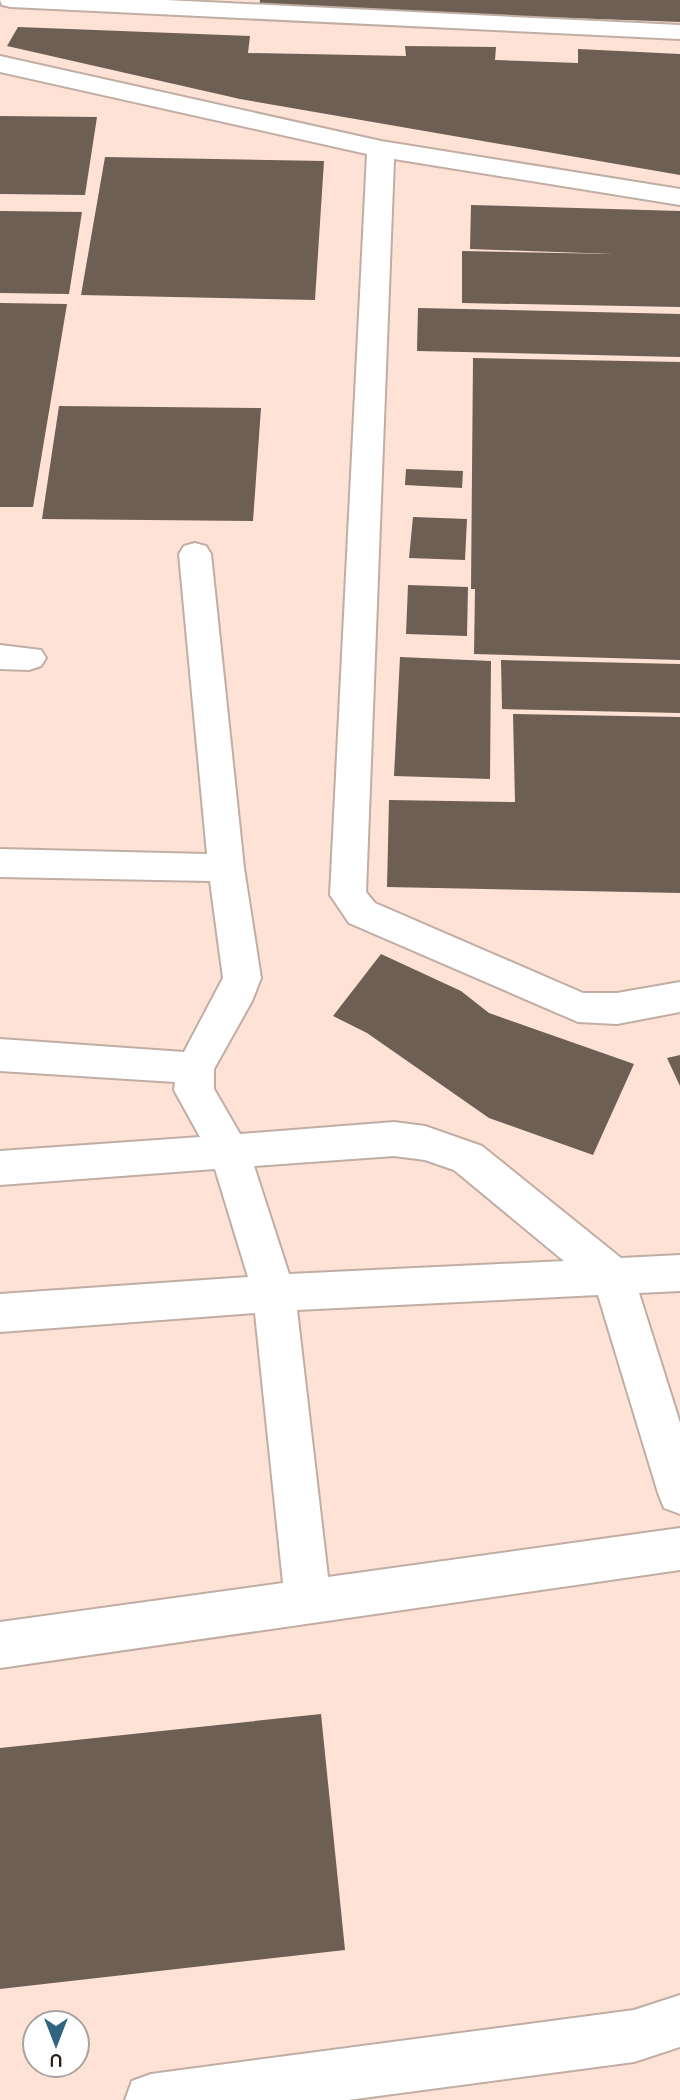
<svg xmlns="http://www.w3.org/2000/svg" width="680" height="2100" font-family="Quicksand,sans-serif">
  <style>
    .built { fill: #fee2d5; fill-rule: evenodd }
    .building { fill: #6d5f53 }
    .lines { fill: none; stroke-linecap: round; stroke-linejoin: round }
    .minor-casing { stroke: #c0ada4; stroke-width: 4 }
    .minor { fill: #fff; fill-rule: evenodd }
  </style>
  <rect width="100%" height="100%" fill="#fdede5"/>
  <!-- built -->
  <path class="built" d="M0 0H680V2100H0ZM35 2023H77V2065H35Z"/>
  <!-- building -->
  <g class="building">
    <path d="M260 0H680V22L259 7Z"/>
    <path d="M18 27 250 36 248 53 406 56 405 46 496 47 495 60 578 63V49L680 54V175L240 99 7 46Z"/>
    <path d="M0 116 97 117 85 195 0 194Z"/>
    <path d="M105 157 324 161 315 300 81 295Z"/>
    <path d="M471 205 680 211V307L462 303V251L613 254 470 249Z"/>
    <path d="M0 211 82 212 69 294 0 293Z"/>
    <path d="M0 303 67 304 33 507H0Z"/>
    <path d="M418 308 680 314V357L417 351Z"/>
    <path d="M473 358 680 362V660L474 654 475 589H471Z"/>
    <path d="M59 406 261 408 253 521 42 519Z"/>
    <path d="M406 469 463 471 462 488 405 485Z"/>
    <path d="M413 517 467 519 465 560 409 558Z"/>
    <path d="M408 585 468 587 467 636 406 634Z"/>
    <path d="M400 657 491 661 490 779 394 776Z"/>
    <path d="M501 660 680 664V713L502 709Z"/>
    <path d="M513 714 680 717V893L387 887 389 800 515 802Z"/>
    <path d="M381 954 461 991 489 1013 634 1064 593 1155 489 1118 367 1033 333 1016Z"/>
    <path d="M680 1055V1086L667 1058Z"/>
    <path d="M321 1714 345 1950 0 1989V1748Z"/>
  </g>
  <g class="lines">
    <!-- minor casing -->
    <g class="minor-casing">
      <g id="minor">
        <path d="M0 0H166L680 25V39L11 7 2 5Z"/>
        <path d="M0 56 381 141 680 189V205L394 159 366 892 375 903 583 993H617L680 982V1012L617 1024 578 1022 349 923 330 895 367 154 0 72Z"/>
        <path d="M195 543 206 546 211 554 244 868 261 978 252 1001 214 1069V1089L240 1134 394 1122 425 1126 482 1146 621 1258 680 1255V1291L639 1293 680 1423V1514L664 1508 658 1493 598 1295 297 1310 328 1577 680 1528V1570L0 1668V1622L283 1583 255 1313 0 1332V1294L248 1277 215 1169 0 1185V1151L200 1137 174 1090 175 1082 0 1071V1039L184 1052 223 978 210 881 0 877V849L207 854 179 554 184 546ZM394 1156 425 1160 454 1170 564 1261 289 1274 254 1166Z"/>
        <path d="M0 645 41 650 46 658 41 666 29 670 0 669Z"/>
        <path d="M680 1995V2047L634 2062 348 2100H125L132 2081 151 2074 634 2010Z"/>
      </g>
    </g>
    <!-- minor -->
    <use href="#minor" class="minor"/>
  </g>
  <!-- north arrow -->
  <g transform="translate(56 2044) rotate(180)"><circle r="33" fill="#fefefe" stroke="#a7a4a2" stroke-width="2"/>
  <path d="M0-5L12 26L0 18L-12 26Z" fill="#2f6480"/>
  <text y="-10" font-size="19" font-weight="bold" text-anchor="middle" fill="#241d19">U</text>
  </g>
</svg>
